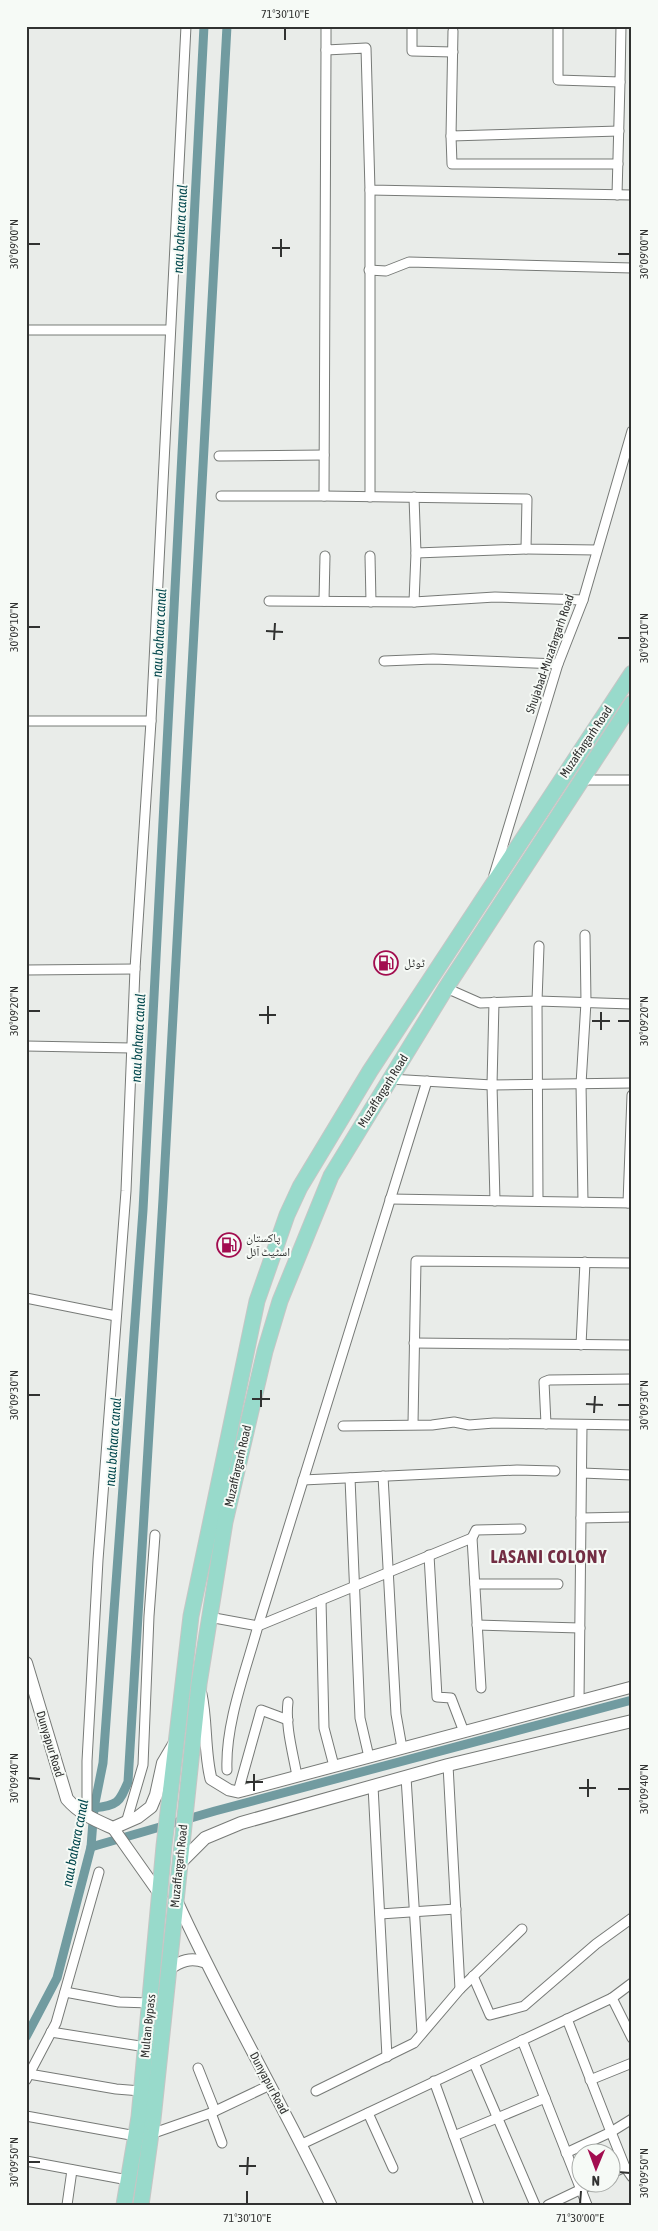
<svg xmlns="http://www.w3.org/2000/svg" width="658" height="2231" font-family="'Asap Condensed','Noto Naskh Arabic',sans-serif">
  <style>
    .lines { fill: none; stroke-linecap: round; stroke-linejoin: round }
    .canal { stroke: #719ba0; stroke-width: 9 }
    .minor-casing { stroke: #777a77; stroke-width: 11 }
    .tertiary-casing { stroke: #777a77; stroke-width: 13 }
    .secondary-casing { stroke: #777a77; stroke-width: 14 }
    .primary-casing { stroke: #c5c6c5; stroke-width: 17 }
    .minor { stroke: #fff; stroke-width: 9 }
    .tertiary { stroke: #fff; stroke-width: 11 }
    .secondary { stroke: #fff; stroke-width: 12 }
    .primary { stroke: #98dacb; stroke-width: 15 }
    .ticks { fill: none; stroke: #313231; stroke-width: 2 }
    .labels { text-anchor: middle; stroke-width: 4; stroke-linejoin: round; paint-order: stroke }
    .street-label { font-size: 12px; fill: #313231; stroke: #f6faf6 }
    .poi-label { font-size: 12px; fill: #313231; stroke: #f6faf6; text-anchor: start }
    .water-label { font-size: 14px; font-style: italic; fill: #02474d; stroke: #f6faf6 }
    .district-label { font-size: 18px; font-weight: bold; letter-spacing: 1px; fill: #732e44; stroke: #f6faf6 }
    .neatline { fill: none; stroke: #313231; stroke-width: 2 }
    .ticks-label { font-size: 12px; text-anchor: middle; fill: #313231 }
  </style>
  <rect width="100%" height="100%" fill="#e9ece9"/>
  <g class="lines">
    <!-- canal -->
    <g class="canal">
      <path d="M94 1808C118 1805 119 1803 128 1782L163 1199 227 26"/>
      <path d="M91 1847 215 1811 632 1700"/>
      <path d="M26 2037 57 1978 91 1847 94 1808 103 1763 143 1210 204 26"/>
    </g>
    <!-- minor casing -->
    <g class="minor-casing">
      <g id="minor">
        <path d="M326 26V50L366 48 370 190 632 195"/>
        <path d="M412 26V51L453 52"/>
        <path d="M558 26V80L620 82 621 26"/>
        <path d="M453 31 451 136 619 131"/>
        <path d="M451 136 452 164H618"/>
        <path d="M617 195 620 82"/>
        <path d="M369 270 386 271 409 262 632 268"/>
        <path d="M26 330H170"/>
        <path d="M219 456 324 455"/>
        <path d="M221 496H324L326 50"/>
        <path d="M324 496 527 499 526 549 597 550"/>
        <path d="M370 497V190"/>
        <path d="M414 497 416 553 526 549"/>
        <path d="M416 553 414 602 495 597 583 600"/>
        <path d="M370 556 371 602"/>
        <path d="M269 601 414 602"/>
        <path d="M324 601 325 556"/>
        <path d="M384 661 433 659 558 664"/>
        <path d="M26 721H151"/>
        <path d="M581 780H632"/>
        <path d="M494 875 558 664 583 600 632 431"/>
        <path d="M26 970 135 969"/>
        <path d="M446 988 480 1003 537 1001 632 1004"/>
        <path d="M494 1002 492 1085 495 1201"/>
        <path d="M26 1046 131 1048"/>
        <path d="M390 1079 492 1085 632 1083"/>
        <path d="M390 1199 632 1203"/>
        <path d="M538 1201 537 1001 539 946"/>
        <path d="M583 1202 581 1084 586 1002 585 935"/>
        <path d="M628 1203 632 1095"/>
        <path d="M26 1298 116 1316"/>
        <path d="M414 1343 632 1345"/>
        <path d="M581 1345 585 1262"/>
        <path d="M413 1424 416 1261 632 1263"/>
        <path d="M546 1424 544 1382 549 1380 632 1379"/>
        <path d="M343 1426 432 1425 454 1422 469 1425 494 1423 632 1425"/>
        <path d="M582 1473 632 1475"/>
        <path d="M383 1476 396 1714 402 1748"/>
        <path d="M350 1478 360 1718 369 1757"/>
        <path d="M303 1480 517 1470 555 1471"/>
        <path d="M581 1518 632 1517"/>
        <path d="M429 1555 437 1697 451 1698 464 1732"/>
        <path d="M475 1584H558"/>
        <path d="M321 1600 324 1728 334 1766"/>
        <path d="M209 1617 258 1626 472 1538"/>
        <path d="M477 1625 580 1628"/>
        <path d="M481 1688 472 1538 476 1530 521 1529"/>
        <path d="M579 1701 582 1425"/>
        <path d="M288 1702C285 1726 293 1753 297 1776"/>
        <path d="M448 1765 460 1989"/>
        <path d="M227 1770C225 1724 246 1670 258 1626L427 1081"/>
        <path d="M406 1777 422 2033"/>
        <path d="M373 1786 387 2057"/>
        <path d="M238 1792 261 1710 288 1720"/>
        <path d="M87 1816V1761L98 1560 126 1191 135 969 151 721 186 26"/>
        <path d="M126 1823 143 1765 149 1616 155 1535"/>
        <path d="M380 1914 456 1909"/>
        <path d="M473 1976 490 2015 524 2006 596 1944 632 1918"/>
        <path d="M65 1992 119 2002 150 2003"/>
        <path d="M612 1998 632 1983"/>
        <path d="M567 2019 611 2132 625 2167 632 2177"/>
        <path d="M51 2032 146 2047"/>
        <path d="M522 2040 587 2205"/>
        <path d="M474 2063 535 2205"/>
        <path d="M198 2068 215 2111"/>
        <path d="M29 2074 116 2089 141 2091"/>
        <path d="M26 2080 56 2023 99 1872"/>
        <path d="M590 2080 632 2063"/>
        <path d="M434 2081 479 2205"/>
        <path d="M316 2091 414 2043 460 1989 522 1929"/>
        <path d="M211 2113 222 2143"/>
        <path d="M368 2113 393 2168"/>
        <path d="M26 2116 136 2136"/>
        <path d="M151 2134 211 2113 270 2085"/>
        <path d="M454 2136 545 2098"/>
        <path d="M302 2144 612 1998 632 2038"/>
        <path d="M566 2153 611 2132 632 2119"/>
        <path d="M26 2161 128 2180"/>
        <path d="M610 2174 625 2167"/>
        <path d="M67 2205 72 2170"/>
        <path d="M548 2205 592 2184"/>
      </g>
    </g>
    <!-- tertiary casing -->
    <g class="tertiary-casing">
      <g id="tertiary">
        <path d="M201 1694C207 1722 204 1751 211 1779L229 1790 238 1792 632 1687"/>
        <path d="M113 1828 161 1896"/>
        <path d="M176 1899C223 2003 282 2102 331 2205"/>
        <path d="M169 1969C181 1961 190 1957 205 1962"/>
      </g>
    </g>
    <!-- secondary casing -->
    <g class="secondary-casing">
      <g id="secondary">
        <path d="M26 1663 67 1799C80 1814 95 1820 113 1828L138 1817 151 1807 156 1795 163 1763 176 1741"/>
        <path d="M180 1863 205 1838 241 1823 448 1765 632 1721"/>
      </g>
    </g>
    <!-- primary casing -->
    <g class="primary-casing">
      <g id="primary">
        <path d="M124 2205 139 2117 164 1846 191 1616 257 1301 287 1215 300 1187 370 1071 632 673"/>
        <path d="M141 2205 153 2119 199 1684 225 1522 265 1351 280 1301 331 1176 446 988 632 703"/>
      </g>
    </g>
    <!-- minor -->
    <use href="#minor" class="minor"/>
    <!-- tertiary -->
    <use href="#tertiary" class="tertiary"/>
    <!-- secondary -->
    <use href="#secondary" class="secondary"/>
    <!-- primary -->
    <use href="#primary" class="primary"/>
  </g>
  <!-- ticks -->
  <path class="ticks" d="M285 40V28M28 244H40M272 248H290M618 254H630M281 257V239M28 627H40M266 631 283 632M618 638H630M274 640 275 623M28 1011H40M259 1015H276M592 1021H610M618 1021H630M268 1024V1006M601 1030V1012M28 1395H40M252 1399H270M586 1404 603 1405M618 1405H630M261 1407V1390M594 1413 595 1396M28 1778 40 1779M246 1782H263M579 1788H596M618 1789H630M254 1791V1774M588 1797V1779M28 2162H40M239 2166H256M618 2172 630 2173M247 2175 248 2157M247 2204V2191M580 2204 581 2191"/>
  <!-- icons -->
  <defs>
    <g id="fuel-ring" transform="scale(1.25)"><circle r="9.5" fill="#f6faf6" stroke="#a20d4f" stroke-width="1.5"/><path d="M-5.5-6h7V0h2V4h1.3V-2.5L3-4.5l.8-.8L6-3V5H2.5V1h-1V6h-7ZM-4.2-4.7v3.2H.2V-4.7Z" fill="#a20d4f"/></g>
  </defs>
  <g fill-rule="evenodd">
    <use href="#fuel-ring" x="386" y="963"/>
    <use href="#fuel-ring" x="229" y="1245"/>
  </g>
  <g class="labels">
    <!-- street labels -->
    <g class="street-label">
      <text transform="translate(550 654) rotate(-71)" y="4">Shujabad-Muzafargarh Road</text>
      <text transform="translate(586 742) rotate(-56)" y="4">Muzaffargarh Road</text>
      <text transform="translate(383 1091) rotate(-58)" y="4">Muzaffargarh Road</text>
      <text transform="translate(238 1466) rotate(-77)" y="4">Muzaffargarh Road</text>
      <text transform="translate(50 1744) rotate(73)" y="4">Dunyapur Road</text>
      <text transform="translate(179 1866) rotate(-84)" y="4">Muzaffargarh Road</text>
      <text transform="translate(148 2026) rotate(-84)" y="4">Multan Bypass</text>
      <text transform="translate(269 2083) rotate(62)" y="4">Dunyapur Road</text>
    </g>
    <!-- poi labels -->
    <g class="poi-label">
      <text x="404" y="967">ٹوٹل</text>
      <text x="246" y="1242">پاکستان<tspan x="246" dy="14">اسٹیٹ آئل</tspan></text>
    </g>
    <!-- water labels -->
    <g class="water-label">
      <text transform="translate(180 229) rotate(-87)" y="5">nau bahara canal</text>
      <text transform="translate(159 633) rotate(-87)" y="5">nau bahara canal</text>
      <text transform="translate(138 1038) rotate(-87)" y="5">nau bahara canal</text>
      <text transform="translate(113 1442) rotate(-86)" y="5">nau bahara canal</text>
      <text transform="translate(75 1843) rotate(-79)" y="5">nau bahara canal</text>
    </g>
    <!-- district labels -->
    <g class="district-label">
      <text x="549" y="1563">LASANI COLONY</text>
    </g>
  </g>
  <!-- border -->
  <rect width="658" height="2231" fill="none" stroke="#f6faf6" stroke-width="55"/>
  <!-- north arrow -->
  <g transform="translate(596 2168) rotate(181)"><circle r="24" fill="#f6faf6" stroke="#a7aaa7"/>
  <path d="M0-4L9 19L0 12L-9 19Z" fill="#a20d4f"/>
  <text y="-8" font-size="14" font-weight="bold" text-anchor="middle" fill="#313231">N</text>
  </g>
  <rect x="28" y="28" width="602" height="2176" class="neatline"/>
  <g class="ticks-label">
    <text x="285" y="18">71°30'10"E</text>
    <text transform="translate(14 244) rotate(-90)" y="4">30°09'00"N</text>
    <text transform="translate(644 254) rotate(-90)" y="4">30°09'00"N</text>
    <text transform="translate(14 627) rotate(-90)" y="4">30°09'10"N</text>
    <text transform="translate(644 638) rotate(-90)" y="4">30°09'10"N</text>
    <text transform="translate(14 1011) rotate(-90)" y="4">30°09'20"N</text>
    <text transform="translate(644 1021) rotate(-90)" y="4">30°09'20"N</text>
    <text transform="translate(14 1395) rotate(-90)" y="4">30°09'30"N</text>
    <text transform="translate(644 1405) rotate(-90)" y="4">30°09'30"N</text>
    <text transform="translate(14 1778) rotate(-90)" y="4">30°09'40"N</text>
    <text transform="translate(644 1789) rotate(-90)" y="4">30°09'40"N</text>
    <text transform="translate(14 2162) rotate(-90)" y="4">30°09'50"N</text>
    <text transform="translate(644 2173) rotate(-90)" y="4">30°09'50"N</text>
    <text x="247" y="2222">71°30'10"E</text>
    <text x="580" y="2222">71°30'00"E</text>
  </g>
</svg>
